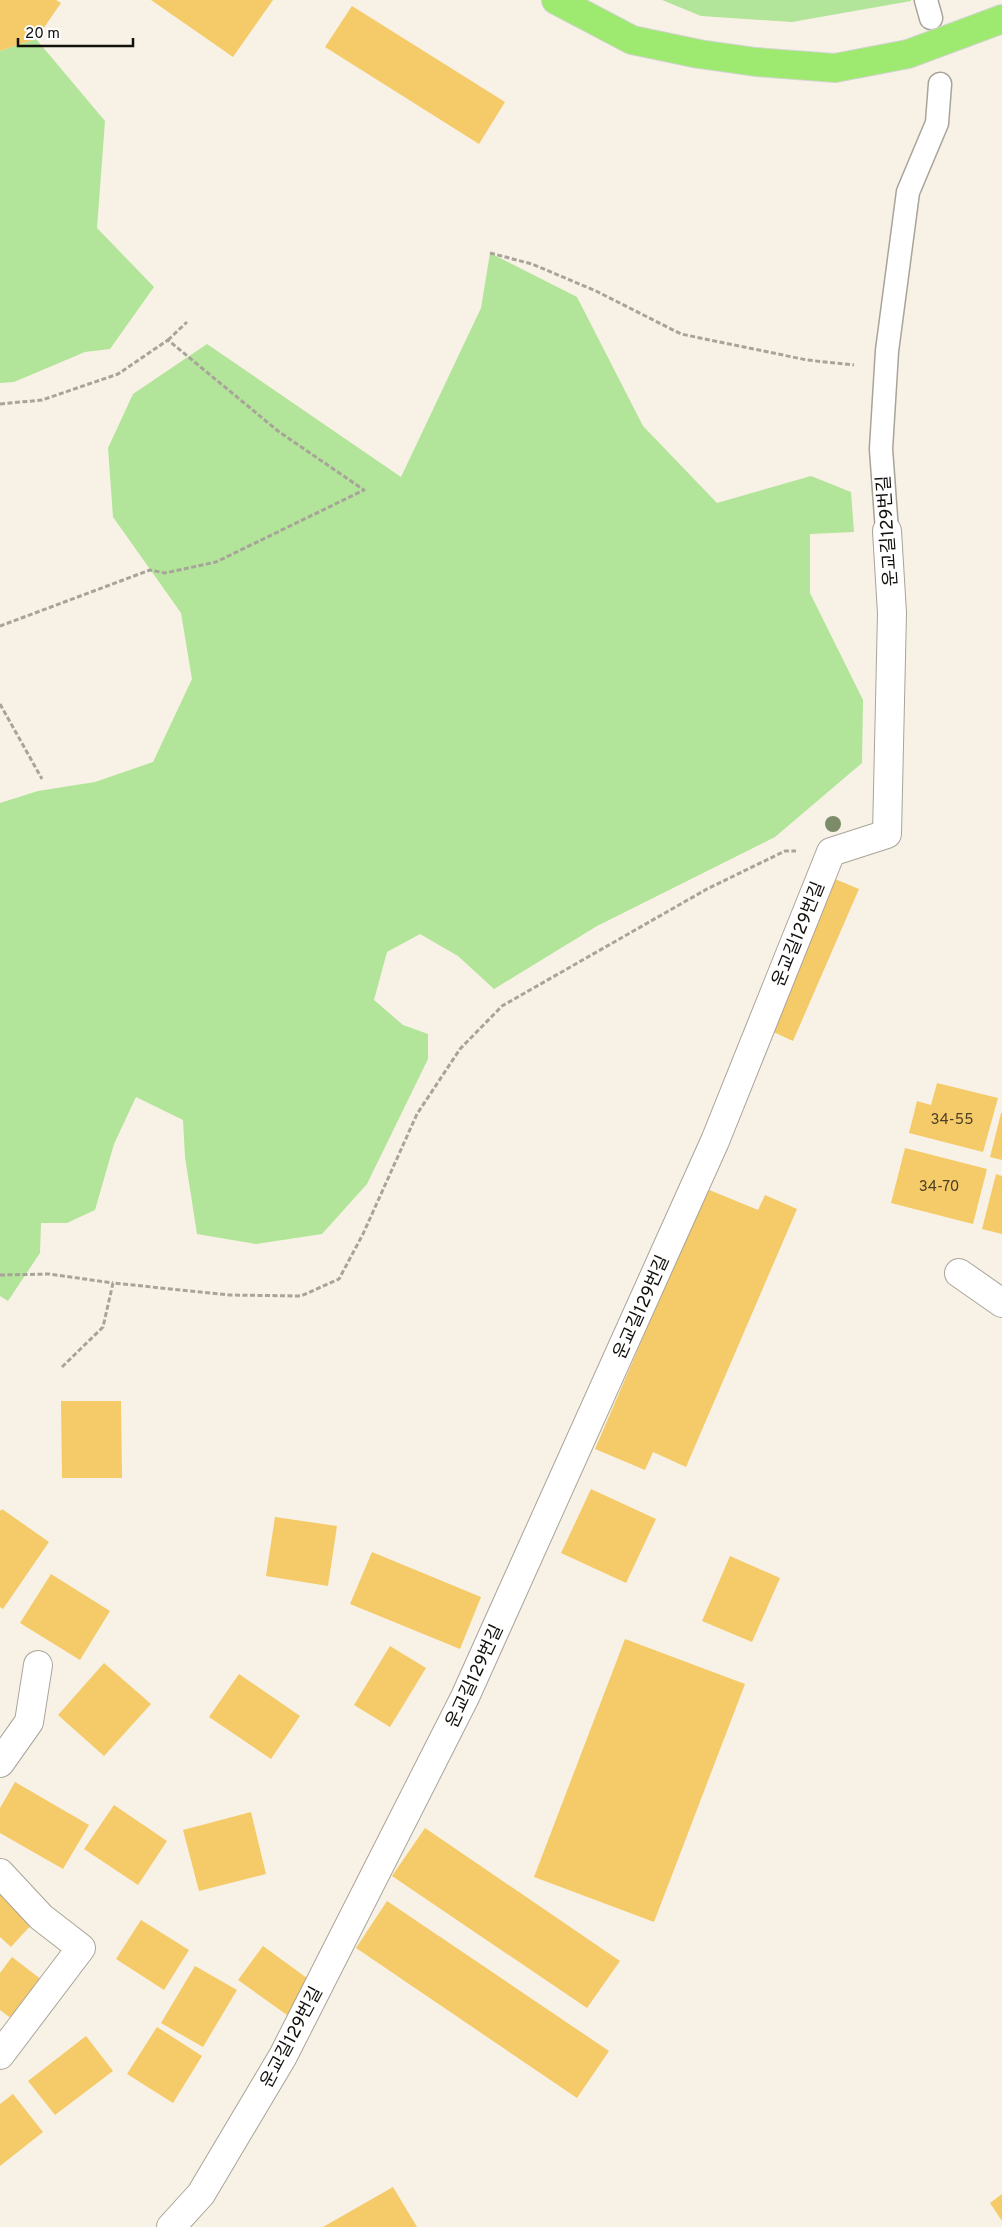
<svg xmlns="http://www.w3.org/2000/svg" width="1002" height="2227" font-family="Overpass,'Noto Sans KR',sans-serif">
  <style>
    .green { fill: #b2e499 }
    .building { fill: #f5ca69 }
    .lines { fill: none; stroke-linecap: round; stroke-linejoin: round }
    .lane-casing { stroke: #a9a498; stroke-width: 25 }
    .street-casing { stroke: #a9a498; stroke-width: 30 }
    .highway-casing { stroke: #d5d4d3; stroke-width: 30 }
    .path { stroke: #a8a49a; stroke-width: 3; stroke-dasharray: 5 2.5; stroke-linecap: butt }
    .lane { stroke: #fff; stroke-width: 22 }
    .street { stroke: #fff; stroke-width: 28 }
    .highway { stroke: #9ee970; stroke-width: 28 }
    .tree { fill: #7c8c68 }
    .labels { text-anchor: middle; stroke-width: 4; stroke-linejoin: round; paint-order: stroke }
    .number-label { font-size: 15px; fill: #4c3f24 }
    .street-label { font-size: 18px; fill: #13110d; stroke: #fff }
  </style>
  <rect width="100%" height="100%" fill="#f8f2e6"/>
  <!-- green -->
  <g class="green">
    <path d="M662 0H911V1L792 22 701 16Z"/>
    <path d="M36 39 105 121 97 228 154 287 110 349 85 352 14 382 0 383V51Z"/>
    <path d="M490 253 577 297 643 426 717 503 811 476 851 492 854 532 810 534V593L863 700 862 763 775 837 597 926 494 989 458 956 420 934 387 952 374 1000 403 1025 428 1034V1059L367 1184 322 1234 256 1244 197 1234 185 1157 183 1120 136 1097 114 1144 95 1210 67 1223H41L40 1253 8 1301 0 1296V803L38 791 95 782 153 762 192 679 181 613 113 517 108 448 133 394 207 344 401 477 481 308Z"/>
  </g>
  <!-- building -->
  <g class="building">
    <path d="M0 0H56L61 3 36 39 0 51Z"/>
    <path d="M151 0H273L233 57Z"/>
    <path d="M352 6 505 102 479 144 325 47Z"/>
    <path d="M835 879 859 889 793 1041 769 1030Z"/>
    <path d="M937 1083 998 1098 983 1152 909 1133 917 1101 931 1105Z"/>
    <path d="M1001 1113H1002V1160L990 1157Z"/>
    <path d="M905 1148 987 1169 973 1224 891 1203Z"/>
    <path d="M996 1174 1002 1176V1234L982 1229Z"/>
    <path d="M707 1189 758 1210 765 1195 797 1209 686 1467 653 1452 645 1470 595 1449Z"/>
    <path d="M61 1401H121L122 1478H62Z"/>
    <path d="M591 1489 656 1519 626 1583 561 1553Z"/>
    <path d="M2 1509 49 1542 3 1609 0 1607V1511Z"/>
    <path d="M275 1517 337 1526 328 1586 266 1576Z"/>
    <path d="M372 1552 481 1597 460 1649 350 1604Z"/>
    <path d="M730 1556 780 1578 752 1642 702 1621Z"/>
    <path d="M51 1574 110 1611 80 1660 20 1623Z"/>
    <path d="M625 1639 745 1684 654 1922 534 1877Z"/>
    <path d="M390 1646 426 1668 390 1727 354 1705Z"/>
    <path d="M104 1663 151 1704 104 1756 58 1715Z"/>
    <path d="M239 1674 300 1716 271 1759 209 1717Z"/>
    <path d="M15 1782 89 1825 63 1869 0 1833V1808Z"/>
    <path d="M114 1805 167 1841 138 1885 84 1849Z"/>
    <path d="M251 1812 266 1874 199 1891 183 1830Z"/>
    <path d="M425 1828 620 1961 587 2008 392 1876Z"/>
    <path d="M0 1894 33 1923 11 1947 0 1937Z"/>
    <path d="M387 1901 609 2051 577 2098 356 1948Z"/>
    <path d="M141 1920 189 1950 164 1990 116 1959Z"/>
    <path d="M263 1946 311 1981 287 2015 238 1980Z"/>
    <path d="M12 1957 42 1980 12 2019 0 2010V1973Z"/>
    <path d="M195 1966 237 1990 203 2047 161 2023Z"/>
    <path d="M157 2027 202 2056 173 2103 127 2074Z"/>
    <path d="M86 2036 113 2071 55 2115 28 2081Z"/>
    <path d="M13 2094 43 2132 0 2166V2104Z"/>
    <path d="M393 2187 417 2227H323Z"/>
    <path d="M1002 2194V2221L990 2203Z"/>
  </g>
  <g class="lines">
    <!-- lane casing -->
    <g class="lane-casing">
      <g id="lane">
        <path d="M926 0 931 18"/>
        <path d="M887 531 881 449 887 351 908 192 937 123 940 84"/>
      </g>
    </g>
    <!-- street casing -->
    <g class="street-casing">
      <g id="street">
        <path d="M959 1273 1002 1303"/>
        <path d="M0 1763 29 1722 38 1665"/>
        <path d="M0 1873 41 1917 81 1948 0 2055"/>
        <path d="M171 2227 201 2194 283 2056 465 1697 715 1141 831 852 887 834 892 613 887 531"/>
      </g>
    </g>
    <!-- highway casing -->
    <g class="highway-casing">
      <path id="highway" d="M556 0 632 40 699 54 756 62 835 68 908 54 1002 19"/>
    </g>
    <!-- path -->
    <g class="path">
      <path d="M490 253 532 264 596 291 681 334 807 360 854 365"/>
      <path d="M168 340 187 322"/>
      <path d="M0 404 42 400 118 374 168 340 278 431 364 490 216 562 165 573 150 570 0 626"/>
      <path d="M0 704 42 779"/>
      <path d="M0 1275 49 1274 113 1283"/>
      <path d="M62 1367 103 1327 113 1283 229 1295 301 1296 339 1279 363 1234 417 1114 460 1049 502 1006 707 889 785 851H796"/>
    </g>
    <!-- lane -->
    <use href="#lane" class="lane"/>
    <!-- street -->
    <use href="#street" class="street"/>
    <!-- highway -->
    <use href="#highway" class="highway"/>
  </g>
  <!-- trees -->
  <circle class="tree" cx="833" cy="824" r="8"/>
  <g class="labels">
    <!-- number labels -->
    <g class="number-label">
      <text x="952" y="1124">34-55</text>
      <text x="939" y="1191">34-70</text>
    </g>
    <!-- street labels -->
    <g class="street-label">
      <text transform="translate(887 531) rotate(-94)" y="6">운교길129번길</text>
      <text transform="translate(798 934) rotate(-68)" y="6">운교길129번길</text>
      <text transform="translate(641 1307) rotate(-66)" y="6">운교길129번길</text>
      <text transform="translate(474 1676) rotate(-65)" y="6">운교길129번길</text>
      <text transform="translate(291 2037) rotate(-62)" y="6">운교길129번길</text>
    </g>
  </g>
  <!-- scale -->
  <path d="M18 38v8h115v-8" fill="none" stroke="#13110d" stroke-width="2.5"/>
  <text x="25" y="38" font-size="15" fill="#13110d" stroke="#ffffff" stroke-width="4" paint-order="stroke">20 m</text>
</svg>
